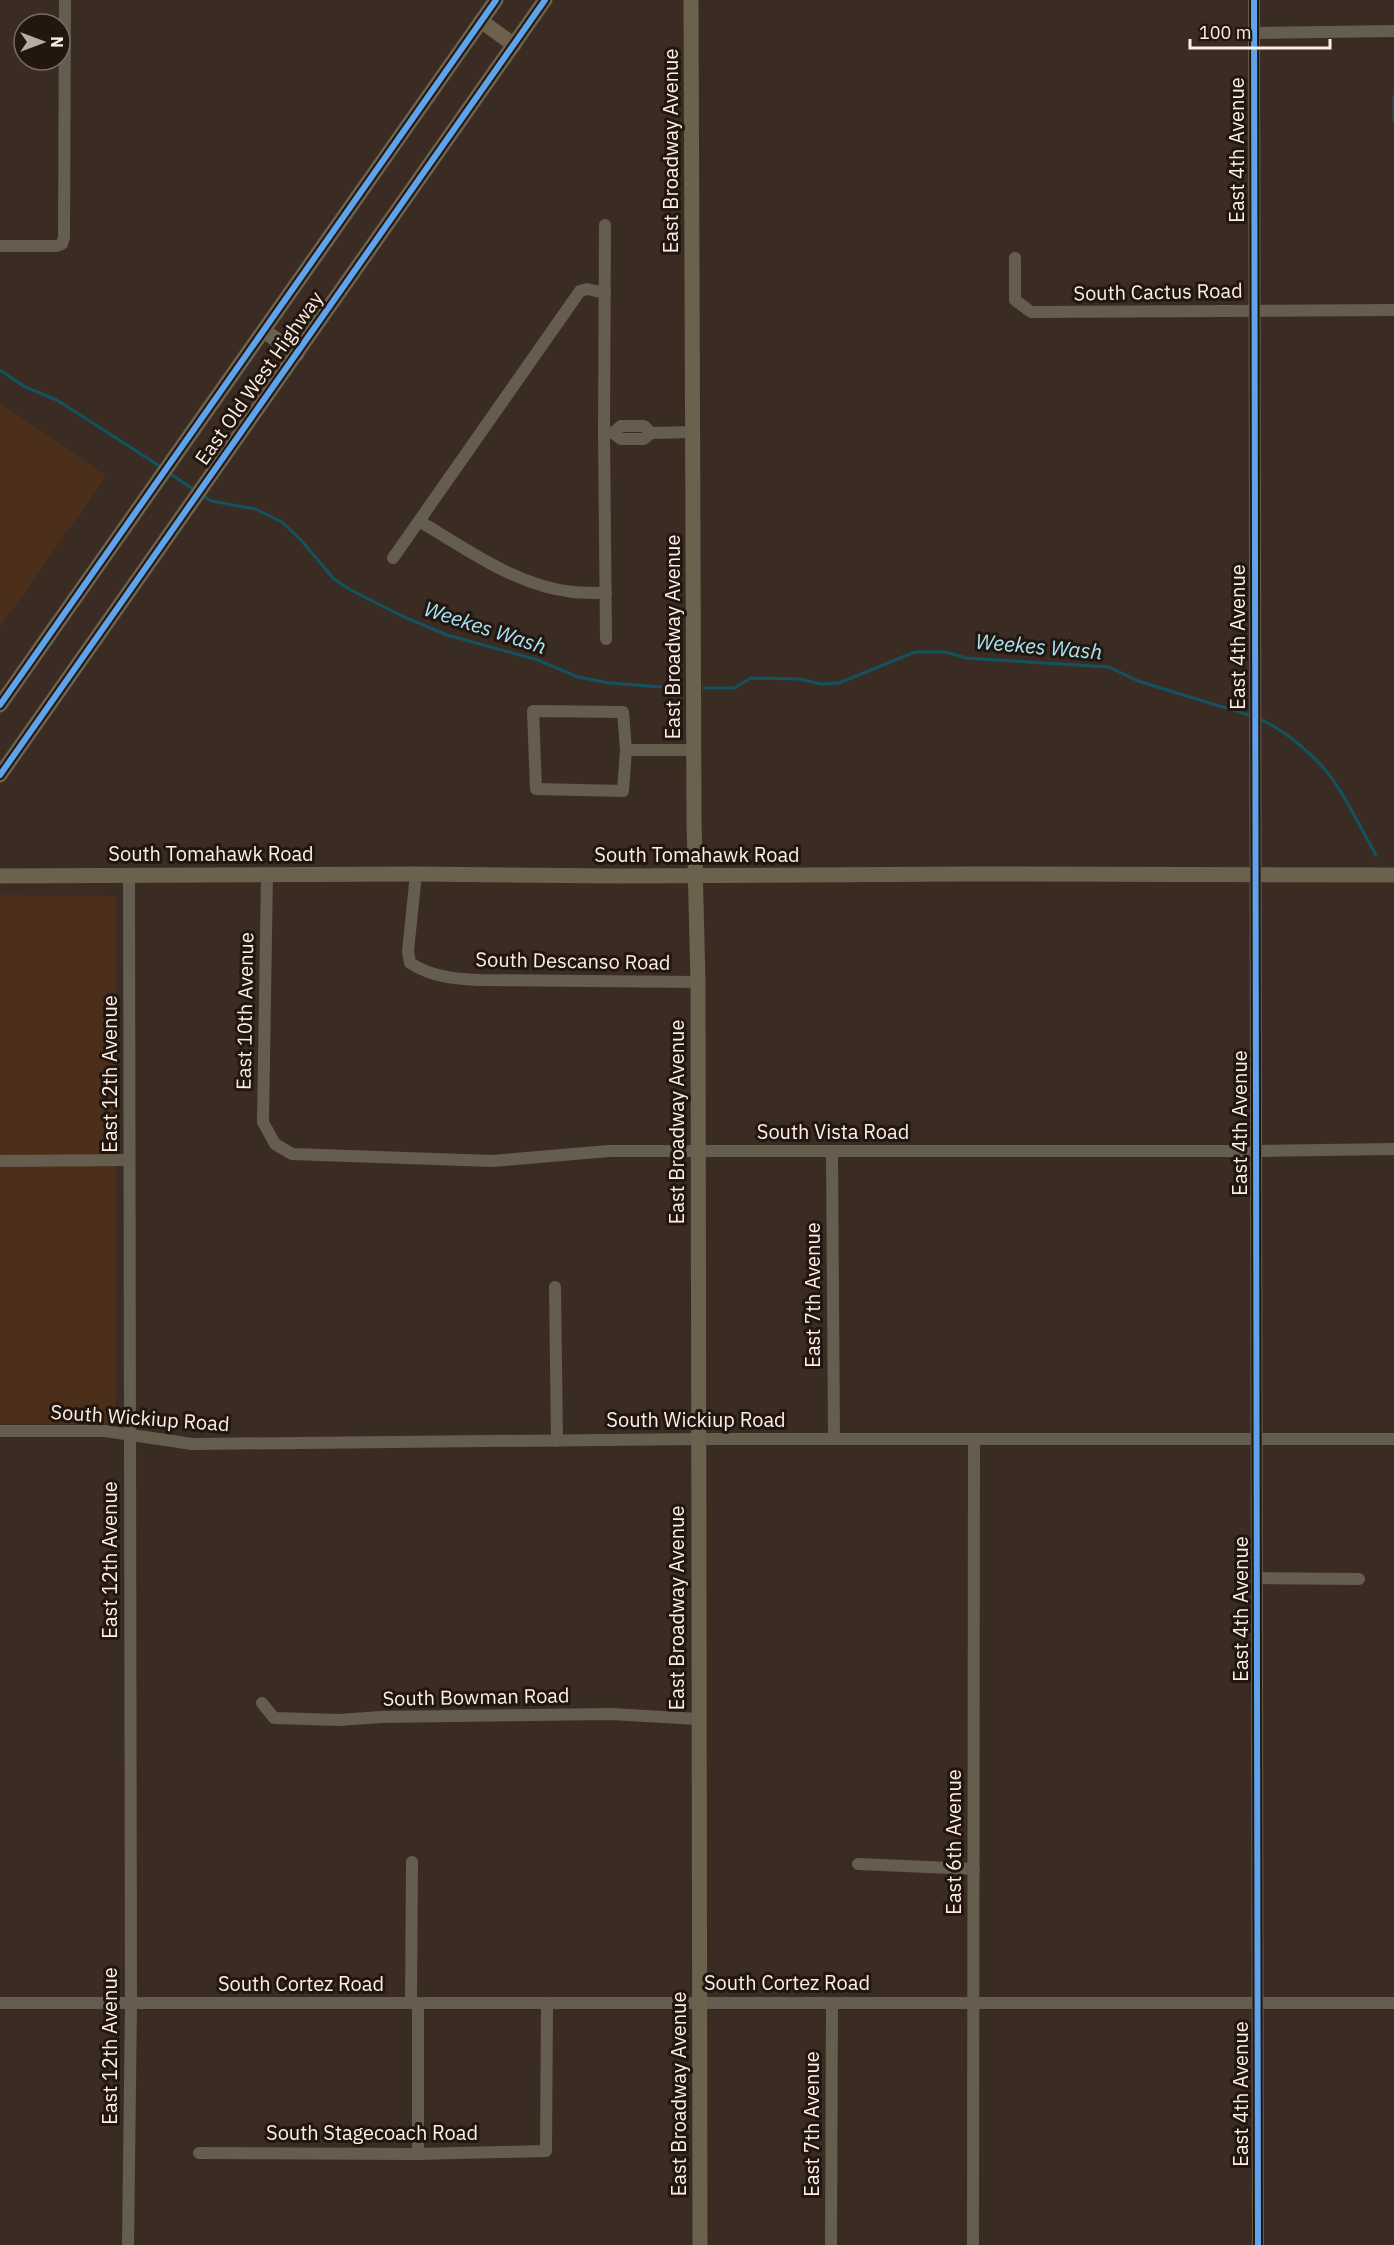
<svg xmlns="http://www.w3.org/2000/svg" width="1394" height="2245" font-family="'IBM Plex Sans',sans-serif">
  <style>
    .built { fill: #4c2f1b }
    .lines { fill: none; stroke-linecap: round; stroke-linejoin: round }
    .stream { stroke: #13525f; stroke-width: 3 }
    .minor { stroke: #655d4e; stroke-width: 12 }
    .major { stroke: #6b614c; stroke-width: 15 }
    .cycleway-casing { stroke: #22160f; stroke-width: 10 }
    .cycleway { stroke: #60a3ed; stroke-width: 6 }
    .labels { text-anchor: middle; stroke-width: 6; stroke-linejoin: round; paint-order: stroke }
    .street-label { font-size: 20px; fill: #fdefe7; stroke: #22160f }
    .water-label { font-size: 21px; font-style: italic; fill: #a5e6f8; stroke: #22160f }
  </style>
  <rect width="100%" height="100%" fill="#3a2c23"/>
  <!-- built -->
  <g class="built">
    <path d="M0 403 106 476 0 627Z"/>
    <path d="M0 895 116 896V1424H0Z"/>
  </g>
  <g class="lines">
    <!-- stream -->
    <g class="stream">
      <path d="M1394 96V121"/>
      <path d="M0 370 25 387 57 400 161 467"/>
      <path d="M169 473 193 489"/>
      <path d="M201 495 211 501 255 509 282 522 300 539 334 579 349 589 402 616 447 635 538 660 578 677 609 683 675 688"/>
      <path d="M704 688H734L751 678 800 679 821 684 839 683 915 652H946L966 658 1109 667 1138 681 1252 716"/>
      <path d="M1258 719C1282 727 1316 757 1331 777 1348 801 1361 829 1376 855"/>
    </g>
    <!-- minor -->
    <g class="minor">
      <path d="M1254 0 1258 2245"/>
      <path d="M1254 33 1394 31"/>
      <path d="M605 225 604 433H613"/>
      <path d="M0 246H57L62 244 64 237 65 0"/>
      <path d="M1015 258V300L1031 312 1394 310"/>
      <path d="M604 433 606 639"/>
      <path d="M651 433 644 439H621L613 433 621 426H644L651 433 693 432"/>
      <path d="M419 521C467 549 516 586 573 592 584 593 595 593 606 593"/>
      <path d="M393 558 580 291 587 289 605 293"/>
      <path d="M533 711 623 712 626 750 623 791 536 789Z"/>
      <path d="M626 750H694"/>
      <path d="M267 874 263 1122 275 1144 292 1154 492 1161 609 1151H1257L1394 1149"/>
      <path d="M416 874 408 951 410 963C432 977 455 979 480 980L698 982"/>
      <path d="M832 1152 834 1439"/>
      <path d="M0 1161 129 1160"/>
      <path d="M555 1287 557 1441"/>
      <path d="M0 1431H105L192 1444 699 1439H1394"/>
      <path d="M1257 1578 1359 1579"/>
      <path d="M262 1703 274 1718 339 1720 381 1717 611 1714 698 1719"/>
      <path d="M858 1864 974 1869"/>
      <path d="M0 2003H1394"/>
      <path d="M411 2003 412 1862"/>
      <path d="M199 2153 418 2154 546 2151 547 2003"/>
      <path d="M418 2154V2003"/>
      <path d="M128 2245 131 2003 129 875"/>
      <path d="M831 2245 832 2003"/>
      <path d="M973 2245 974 1439"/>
    </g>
    <!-- major -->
    <g class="major">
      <path d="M691 0 694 821 698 982 700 2245"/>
      <path d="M481 21 514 45"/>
      <path d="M264 331 297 354"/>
      <path d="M0 705 496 0"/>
      <path d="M0 775 545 0"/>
      <path d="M0 876 416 874 619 876 967 874 1394 875"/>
    </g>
    <!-- cycleway casing -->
    <g class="cycleway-casing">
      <g id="cycleway">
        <path d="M1254 0 1258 2245"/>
        <path d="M0 705 496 0"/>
        <path d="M0 775 545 0"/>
      </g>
    </g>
    <!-- cycleway -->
    <use href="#cycleway" class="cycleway"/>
  </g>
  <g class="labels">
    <!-- street labels -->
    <g class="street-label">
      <text transform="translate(1237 150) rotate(-90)" y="7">East 4th Avenue</text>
      <text transform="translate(671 151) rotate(-90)" y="7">East Broadway Avenue</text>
      <text transform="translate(1158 292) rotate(-1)" y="7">South Cactus Road</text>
      <text transform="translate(259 378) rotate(-55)" y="7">East Old West Highway</text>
      <text transform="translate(673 637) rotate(-90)" y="7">East Broadway Avenue</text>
      <text transform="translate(1238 637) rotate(-90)" y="7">East 4th Avenue</text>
      <text x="211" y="861">South Tomahawk Road</text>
      <text x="697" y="862">South Tomahawk Road</text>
      <text transform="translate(573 961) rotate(1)" y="7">South Descanso Road</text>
      <text transform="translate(245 1011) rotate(-89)" y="7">East 10th Avenue</text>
      <text transform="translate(110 1074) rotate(-90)" y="7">East 12th Avenue</text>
      <text transform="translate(677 1122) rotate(-90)" y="7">East Broadway Avenue</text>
      <text transform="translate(1240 1123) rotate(-90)" y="7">East 4th Avenue</text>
      <text x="833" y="1139">South Vista Road</text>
      <text transform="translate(813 1295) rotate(-90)" y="7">East 7th Avenue</text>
      <text transform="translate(140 1418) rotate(4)" y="7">South Wickiup Road</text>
      <text x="696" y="1427">South Wickiup Road</text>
      <text transform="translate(110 1560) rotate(-90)" y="7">East 12th Avenue</text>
      <text transform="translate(677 1608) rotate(-90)" y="7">East Broadway Avenue</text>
      <text transform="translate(1241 1609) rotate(-90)" y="7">East 4th Avenue</text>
      <text transform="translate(476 1697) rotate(-1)" y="7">South Bowman Road</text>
      <text transform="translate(954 1842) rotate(-90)" y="7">East 6th Avenue</text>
      <text x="787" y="1990">South Cortez Road</text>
      <text x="301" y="1991">South Cortez Road</text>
      <text transform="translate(110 2046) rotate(-90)" y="7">East 12th Avenue</text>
      <text transform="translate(679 2094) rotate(-90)" y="7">East Broadway Avenue</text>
      <text transform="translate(1241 2094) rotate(-90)" y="7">East 4th Avenue</text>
      <text transform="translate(812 2124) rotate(-90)" y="7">East 7th Avenue</text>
      <text x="372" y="2140">South Stagecoach Road</text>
    </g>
    <!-- water labels -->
    <g class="water-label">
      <text transform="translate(485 628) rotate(18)" y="7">Weekes Wash</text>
      <text transform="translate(1039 647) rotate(5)" y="7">Weekes Wash</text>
    </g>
  </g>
  <!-- north arrow -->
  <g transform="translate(42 42) rotate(90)"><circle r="28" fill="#22160f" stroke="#7a6d65" stroke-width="1.5"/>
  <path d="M0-4.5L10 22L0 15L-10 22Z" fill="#b9aba2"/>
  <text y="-9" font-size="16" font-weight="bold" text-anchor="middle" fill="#fdefe7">N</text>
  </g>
  <!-- scale -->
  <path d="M1190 39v9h140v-9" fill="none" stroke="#fdefe7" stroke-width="3"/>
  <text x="1199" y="39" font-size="18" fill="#fdefe7" stroke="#22160f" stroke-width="4.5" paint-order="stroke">100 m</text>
</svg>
